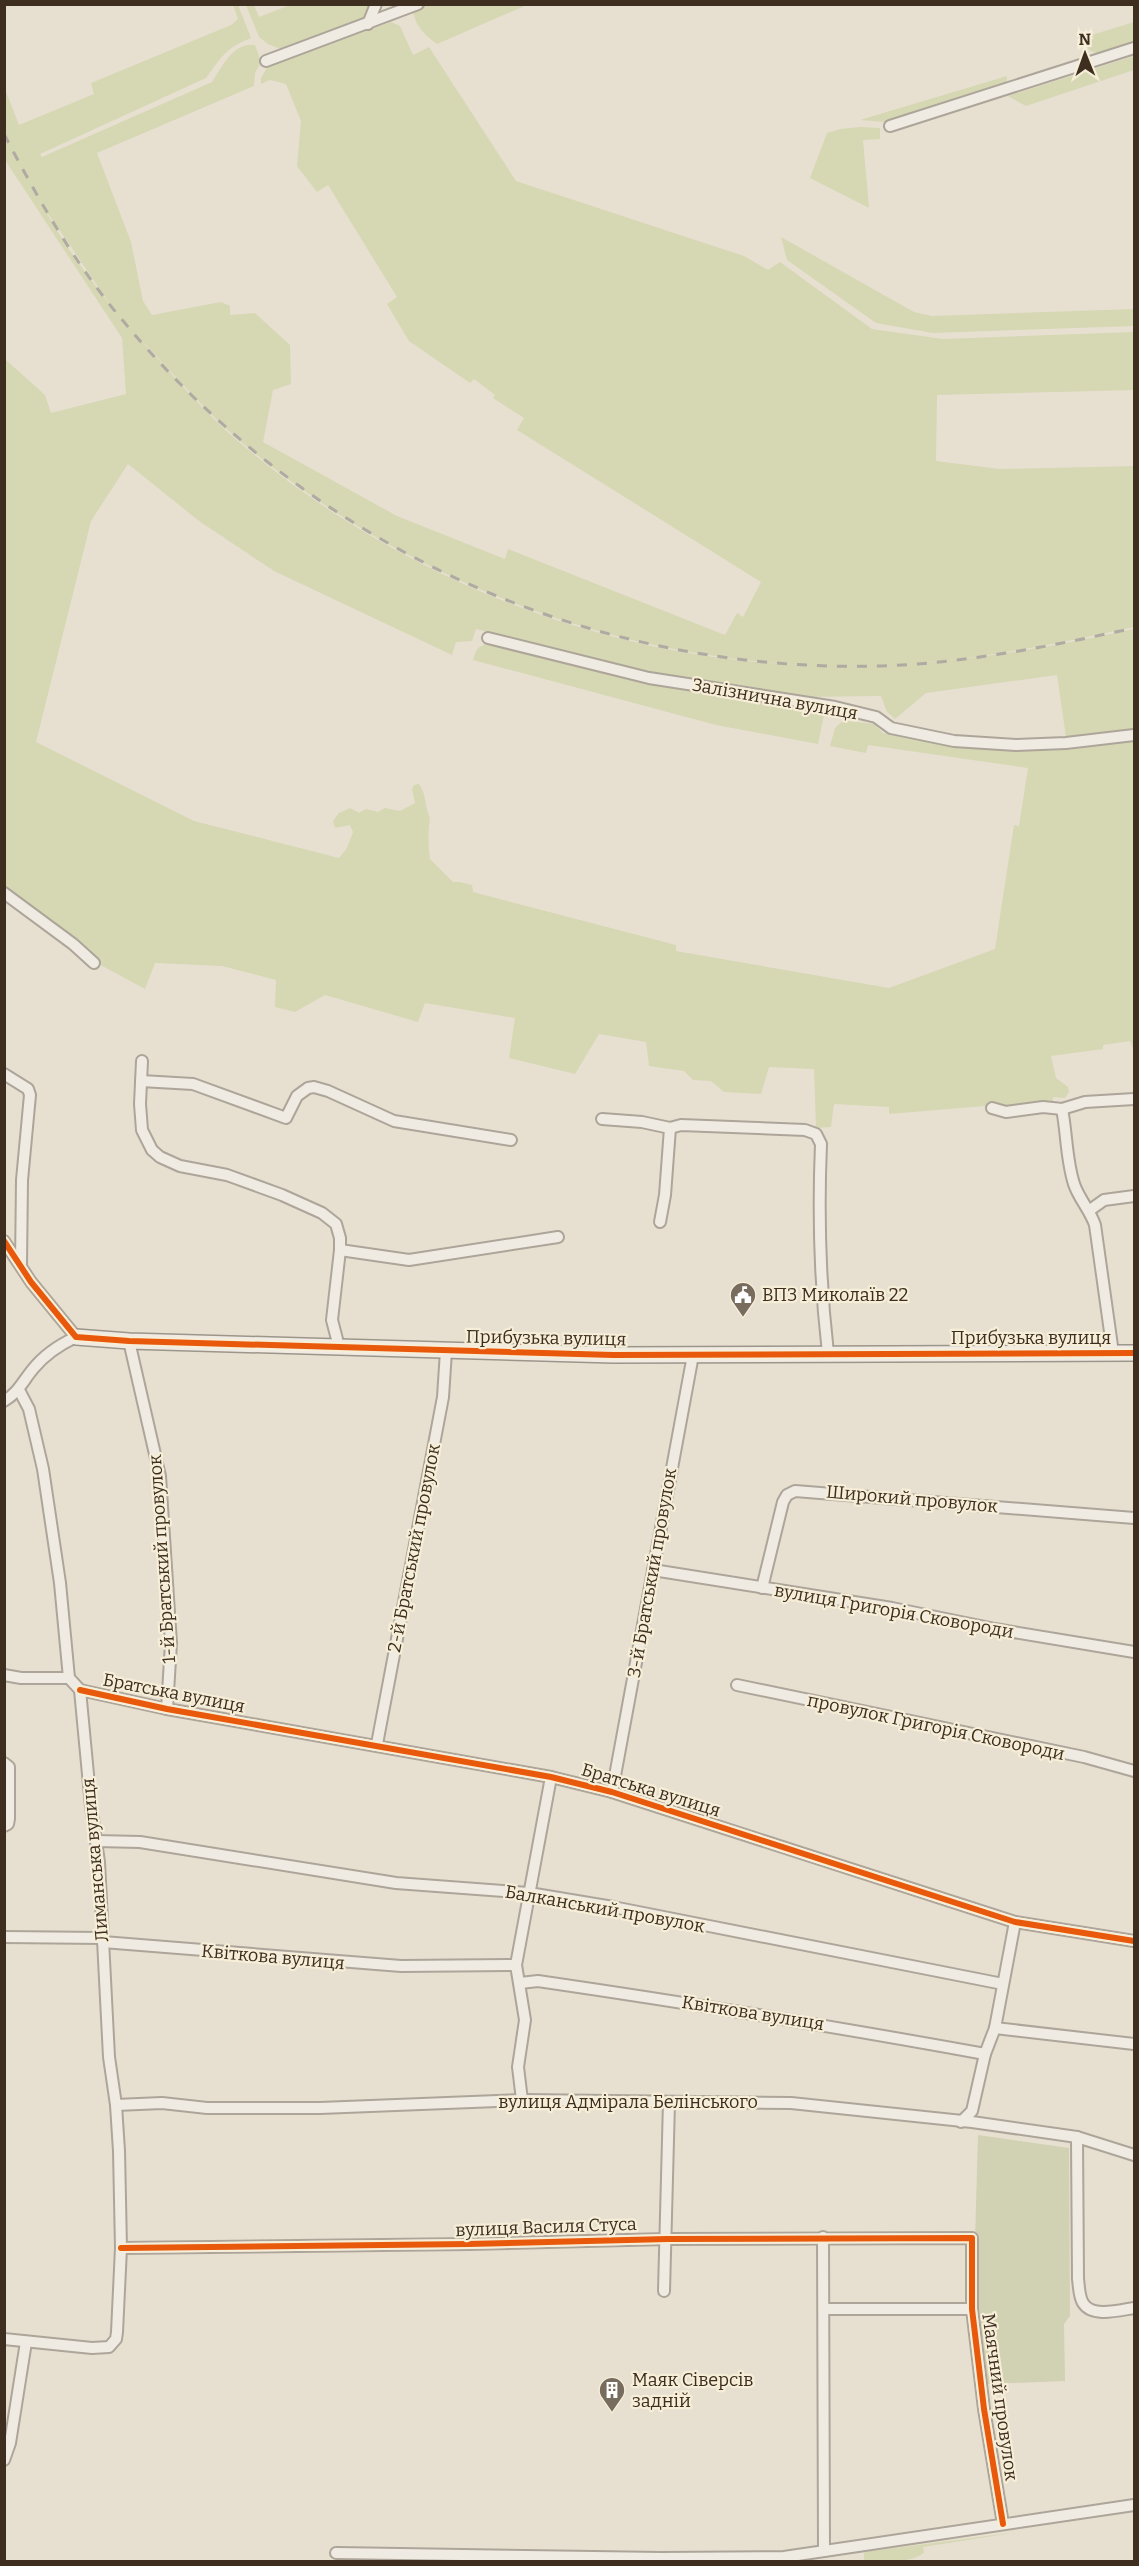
<svg xmlns="http://www.w3.org/2000/svg" width="1139" height="2566" font-family="Bitter,serif">
  <style>
    .green { fill: #d6d7b3 }
    .cemetery { fill: #d1d1b3 }
    .lines { fill: none; stroke-linecap: round; stroke-linejoin: round }
    .street-casing { stroke: #ada599; stroke-width: 14 }
    .secondary-casing { stroke: #9c958a; stroke-width: 18 }
    .street { stroke: #efebe3; stroke-width: 10 }
    .secondary { stroke: #efebe3; stroke-width: 15 }
    .rail { stroke: #afaaa2; stroke-width: 3; stroke-dasharray: 10 10; stroke-linecap: butt }
    .cycleway-casing { stroke: #f7eed8; stroke-width: 10 }
    .cycleway { stroke: #e8590c; stroke-width: 6 }
    .labels { text-anchor: middle; stroke-width: 4.5; stroke-linejoin: round; paint-order: stroke }
    .street-label { font-size: 18px; fill: #3d2e20; stroke: #f7eed8 }
    .poi-label { font-size: 18px; fill: #3d2e20; stroke: #f7eed8; text-anchor: start }
  </style>
  <rect width="100%" height="100%" fill="#e7e0d1"/>
  <!-- green -->
  <g class="green">
    <path d="M233 5H238L251 38C224 49 223 56 206 78L40 154 42 157 212 82C222 67 233 42 255 45L261 62 255 73 254 86 97 153 131 242 143 301 152 315 221 302 230 306V315L255 313 290 345 291 384 273 390 263 442 397 516 505 559 508 549 725 635 737 613 743 617 761 582 517 430 524 418 493 398 495 395 474 379 470 383 409 341 387 304 397 297 328 185 317 192 297 166 301 121 286 84 270 80 261 84V78L268 66 391 22 400 26 413 55 429 47 516 181 744 256 768 270 780 262 872 329 943 339 1134 332V390L937 395 936 461 1000 469 1134 466V627C1052 645 970 661 886 665 654 676 415 591 239 440 211 416 185 387 160 360 146 344 130 330 117 313 92 280 70 243 45 210 74 263 118 316 159 360 184 388 210 417 238 441 388 570 587 653 784 664 907 671 1015 655 1134 629V729L1066 737 1057 675 926 693 895 719 887 712 881 696 804 697 650 672 577 656 476 629 472 641 456 642 452 655 274 571 199 521 128 464 91 521 36 742 194 821 339 858 347 848 353 832 350 825 335 828 333 821 339 813 350 808 359 813 366 809 378 812 385 808 400 811 415 803 412 789 414 785 419 784C427 795 424 806 430 818 428 831 428 845 430 859L453 882H460L472 885 473 892 676 945V951L889 988 995 949 1014 825 1019 826 1028 768 868 745 866 753 830 746 835 728 840 723 848 721 874 724 883 733 953 746 1017 751 1068 750 1134 741V1051L1130 1041 1103 1045V1049L1051 1056 1056 1078 1068 1087 1069 1092 1065 1098 1053 1097V1106H984L889 1114V1107L834 1104 831 1127 816 1128 814 1069 769 1067 761 1094 724 1092 711 1081 693 1080 684 1071 649 1066 646 1042 599 1034 575 1074 509 1058 515 1018 425 1003 418 1022 325 995 295 1012 275 1007 276 980 222 966 155 963 145 989 95 962 5 890V359L45 395 51 413 126 394 122 338 5 160V89L19 125 94 94 91 83 231 25 238 19Z"/>
    <path d="M246 5H254L259 17 290 5H373L366 21 283 50 268 44 259 37Z"/>
    <path d="M423 5 437 4 527 5 437 44C425 35 417 28 413 13Z"/>
    <path d="M1134 22V43C1115 49 1091 65 1082 38Z"/>
    <path d="M1134 56V70L1026 106 1008 96Z"/>
    <path d="M1007 76 1006 84 885 122 860 120Z"/>
    <path d="M860 127 880 128V139L863 140 869 208 810 178 827 133 840 129Z"/>
    <path d="M781 237 914 312 932 316 1134 309V326L933 333 876 323 787 260Z"/>
    <path d="M490 643 825 710 818 744 716 725 473 660C476 649 478 646 490 643Z"/>
    <path d="M1025 2531 923 2547 924 2553C908 2564 883 2562 864 2561V2552Z"/>
  </g>
  <!-- cemetery -->
  <path class="cemetery" d="M978 2135 1069 2148 1070 2316 1064 2324 1065 2381 987 2384 976 2308 975 2240Z"/>
  <g class="lines">
    <!-- street casing -->
    <g class="street-casing">
      <g id="street">
        <path d="M368 24 376 4"/>
        <path d="M266 61 418 4"/>
        <path d="M890 126 1134 48"/>
        <path d="M488 638 649 678 835 707 876 717 891 728 954 741 1016 745 1066 743 1134 735"/>
        <path d="M4 893 73 944 94 963"/>
        <path d="M142 1061 140 1104 142 1130 152 1150 160 1157 180 1166 227 1175 282 1195 322 1213 336 1224 340 1238V1250L332 1320 339 1347"/>
        <path d="M4 1074 28 1089 30 1095 22 1180 21 1265"/>
        <path d="M141 1081 193 1084 286 1118 297 1096 308 1088 314 1087 328 1091 394 1121 511 1140"/>
        <path d="M992 1108 1006 1112 1043 1107 1062 1109 1085 1102 1134 1099"/>
        <path d="M1062 1109C1067 1134 1066 1159 1074 1184 1079 1199 1090 1210 1095 1225L1113 1353"/>
        <path d="M602 1119 642 1122 670 1128 681 1125 805 1130 816 1134 821 1144C818 1214 820 1284 828 1353"/>
        <path d="M1090 1210 1104 1200 1134 1196"/>
        <path d="M660 1222 665 1195 670 1128"/>
        <path d="M4 1241 31 1282 76 1337C59 1345 45 1354 33 1369 23 1381 18 1393 4 1401"/>
        <path d="M340 1250 409 1260 558 1237"/>
        <path d="M129 1341 160 1476 171 1643 167 1709"/>
        <path d="M653 1570 892 1608 995 1629 1134 1652"/>
        <path d="M762 1588 783 1502 787 1495 795 1491 1134 1518"/>
        <path d="M4 1675 21 1678H69"/>
        <path d="M737 1685 1084 1757 1134 1771"/>
        <path d="M80 1690 167 1709 551 1777 612 1792 1015 1922 1134 1941"/>
        <path d="M377 1744 443 1397 446 1351"/>
        <path d="M4 1763 9 1767V1819L8 1824 4 1826"/>
        <path d="M612 1792 693 1355"/>
        <path d="M96 1841 140 1842 396 1883 529 1893 613 1907 1003 1984"/>
        <path d="M4 1937 102 1938"/>
        <path d="M103 1942 401 1966 516 1965"/>
        <path d="M520 1983 538 1981C688 2003 837 2027 985 2054"/>
        <path d="M995 2028 1134 2044"/>
        <path d="M522 2100 518 2067 525 2020 516 1965 551 1777"/>
        <path d="M116 2105 162 2103 207 2108H320L522 2100 791 2103 972 2122 1077 2137 1134 2155"/>
        <path d="M961 2122 972 2111 985 2054 995 2028 1015 1922"/>
        <path d="M1077 2137 1078 2279C1079 2286 1079 2297 1083 2303 1092 2318 1120 2310 1134 2308"/>
        <path d="M823 2237 824 2551"/>
        <path d="M121 2248 469 2244 667 2239 972 2238V2309L984 2409 1003 2524"/>
        <path d="M664 2291 669 2102"/>
        <path d="M825 2309H972"/>
        <path d="M4 2339 92 2348 109 2347 116 2339 117 2332 121 2248 119 2151 116 2105 109 2057 99 1862 91 1806 80 1690 69 1678 60 1583 43 1469 29 1409 19 1390"/>
        <path d="M4 2460 10 2443 26 2342"/>
        <path d="M336 2553 661 2558 784 2557 1134 2505"/>
      </g>
    </g>
    <!-- secondary casing -->
    <g class="secondary-casing">
      <path id="secondary" d="M76 1337 129 1341 613 1355 1134 1353"/>
    </g>
    <!-- street -->
    <use href="#street" class="street"/>
    <!-- secondary -->
    <use href="#secondary" class="secondary"/>
    <!-- rail -->
    <path class="rail" d="M4 134C37 197 73 261 119 316 307 545 585 674 882 666 967 663 1051 646 1134 628"/>
    <!-- cycleway casing -->
    <g class="cycleway-casing">
      <g id="cycleway">
        <path d="M4 1241 31 1282 76 1337 129 1341 613 1355 1134 1353"/>
        <path d="M80 1690 167 1709 551 1777 612 1792 1015 1922 1134 1941"/>
        <path d="M121 2248 469 2244 667 2239 972 2238V2309L984 2409 1003 2524"/>
      </g>
    </g>
    <!-- cycleway -->
    <use href="#cycleway" class="cycleway"/>
  </g>
  <!-- icons -->
  <defs>
    <g id="civic-pin" transform="scale(1.35)"><path d="M0 17L-7.5 6A9.5 9.5 0 1 1 7.5 6Z" fill="#786c5e" stroke="#f7eed8"/><path d="M-.6-6.5H3V-4.5H.6V-3L4-1V1h2V6H-6V1h2V-1L-.6-3ZM-1.2 2.5V6h2.4V2.5Z" fill="#fff"/></g>
    <g id="building-pin" transform="scale(1.35)"><path d="M0 17L-7.5 6A9.5 9.5 0 1 1 7.5 6Z" fill="#786c5e" stroke="#f7eed8"/><path d="M-4-6H4V6H1V3H-1V6H-4ZM-2.5-4.3h1.7v1.8h-1.7ZM.8-4.3h1.7v1.8H.8ZM-2.5-1h1.7V.8h-1.7ZM.8-1h1.7V.8H.8Z" fill="#fff"/></g>
  </defs>
  <g fill-rule="evenodd">
    <use href="#civic-pin" x="743" y="1295"/>
    <use href="#building-pin" x="612" y="2390"/>
  </g>
  <g class="labels">
    <!-- street labels -->
    <g class="street-label">
      <text transform="translate(775 699) rotate(10)" y="6">Залізнична вулиця</text>
      <text transform="translate(546 1338) rotate(1)" y="6">Прибузька вулиця</text>
      <text x="1031" y="1344">Прибузька вулиця</text>
      <text transform="translate(912 1499) rotate(5)" y="6">Широкий провулок</text>
      <text transform="translate(414 1548) rotate(-79)" y="6">2-й Братський провулок</text>
      <text transform="translate(162 1559) rotate(-94)" y="6">1-й Братський провулок</text>
      <text transform="translate(652 1573) rotate(-80)" y="6">3-й Братський провулок</text>
      <text transform="translate(894 1611) rotate(10)" y="6">вулиця Григорія Сковороди</text>
      <text transform="translate(174 1693) rotate(11)" y="6">Братська вулиця</text>
      <text transform="translate(936 1727) rotate(12)" y="6">провулок Григорія Сковороди</text>
      <text transform="translate(651 1790) rotate(17)" y="6">Братська вулиця</text>
      <text transform="translate(95 1860) rotate(-95)" y="6">Лиманська вулиця</text>
      <text transform="translate(605 1909) rotate(10)" y="6">Балканський провулок</text>
      <text transform="translate(273 1957) rotate(5)" y="6">Квіткова вулиця</text>
      <text transform="translate(753 2013) rotate(9)" y="6">Квіткова вулиця</text>
      <text x="628" y="2108">вулиця Адмірала Белінського</text>
      <text transform="translate(546 2227) rotate(-2)" y="6">вулиця Василя Стуса</text>
      <text transform="translate(1000 2397) rotate(82)" y="6">Маячний провулок</text>
    </g>
    <!-- poi labels -->
    <g class="poi-label">
      <text x="762" y="1301">ВПЗ Миколаїв 22</text>
      <text x="632" y="2386">Маяк Сіверсів<tspan x="632" dy="21">задній</tspan></text>
    </g>
  </g>
  <!-- border -->
  <rect width="1139" height="2566" fill="none" stroke="#3d2e20" stroke-width="12"/>
  <!-- north arrow -->
  <g transform="translate(1085 54) rotate(359)" stroke="#f7eed8" stroke-width="4.5" paint-order="stroke">
  <path d="M0-4.5L10 22L0 15L-10 22Z" fill="#3d2e20"/>
  <text y="-9" font-size="16" font-weight="bold" text-anchor="middle" fill="#3d2e20">N</text>
  </g>
</svg>
